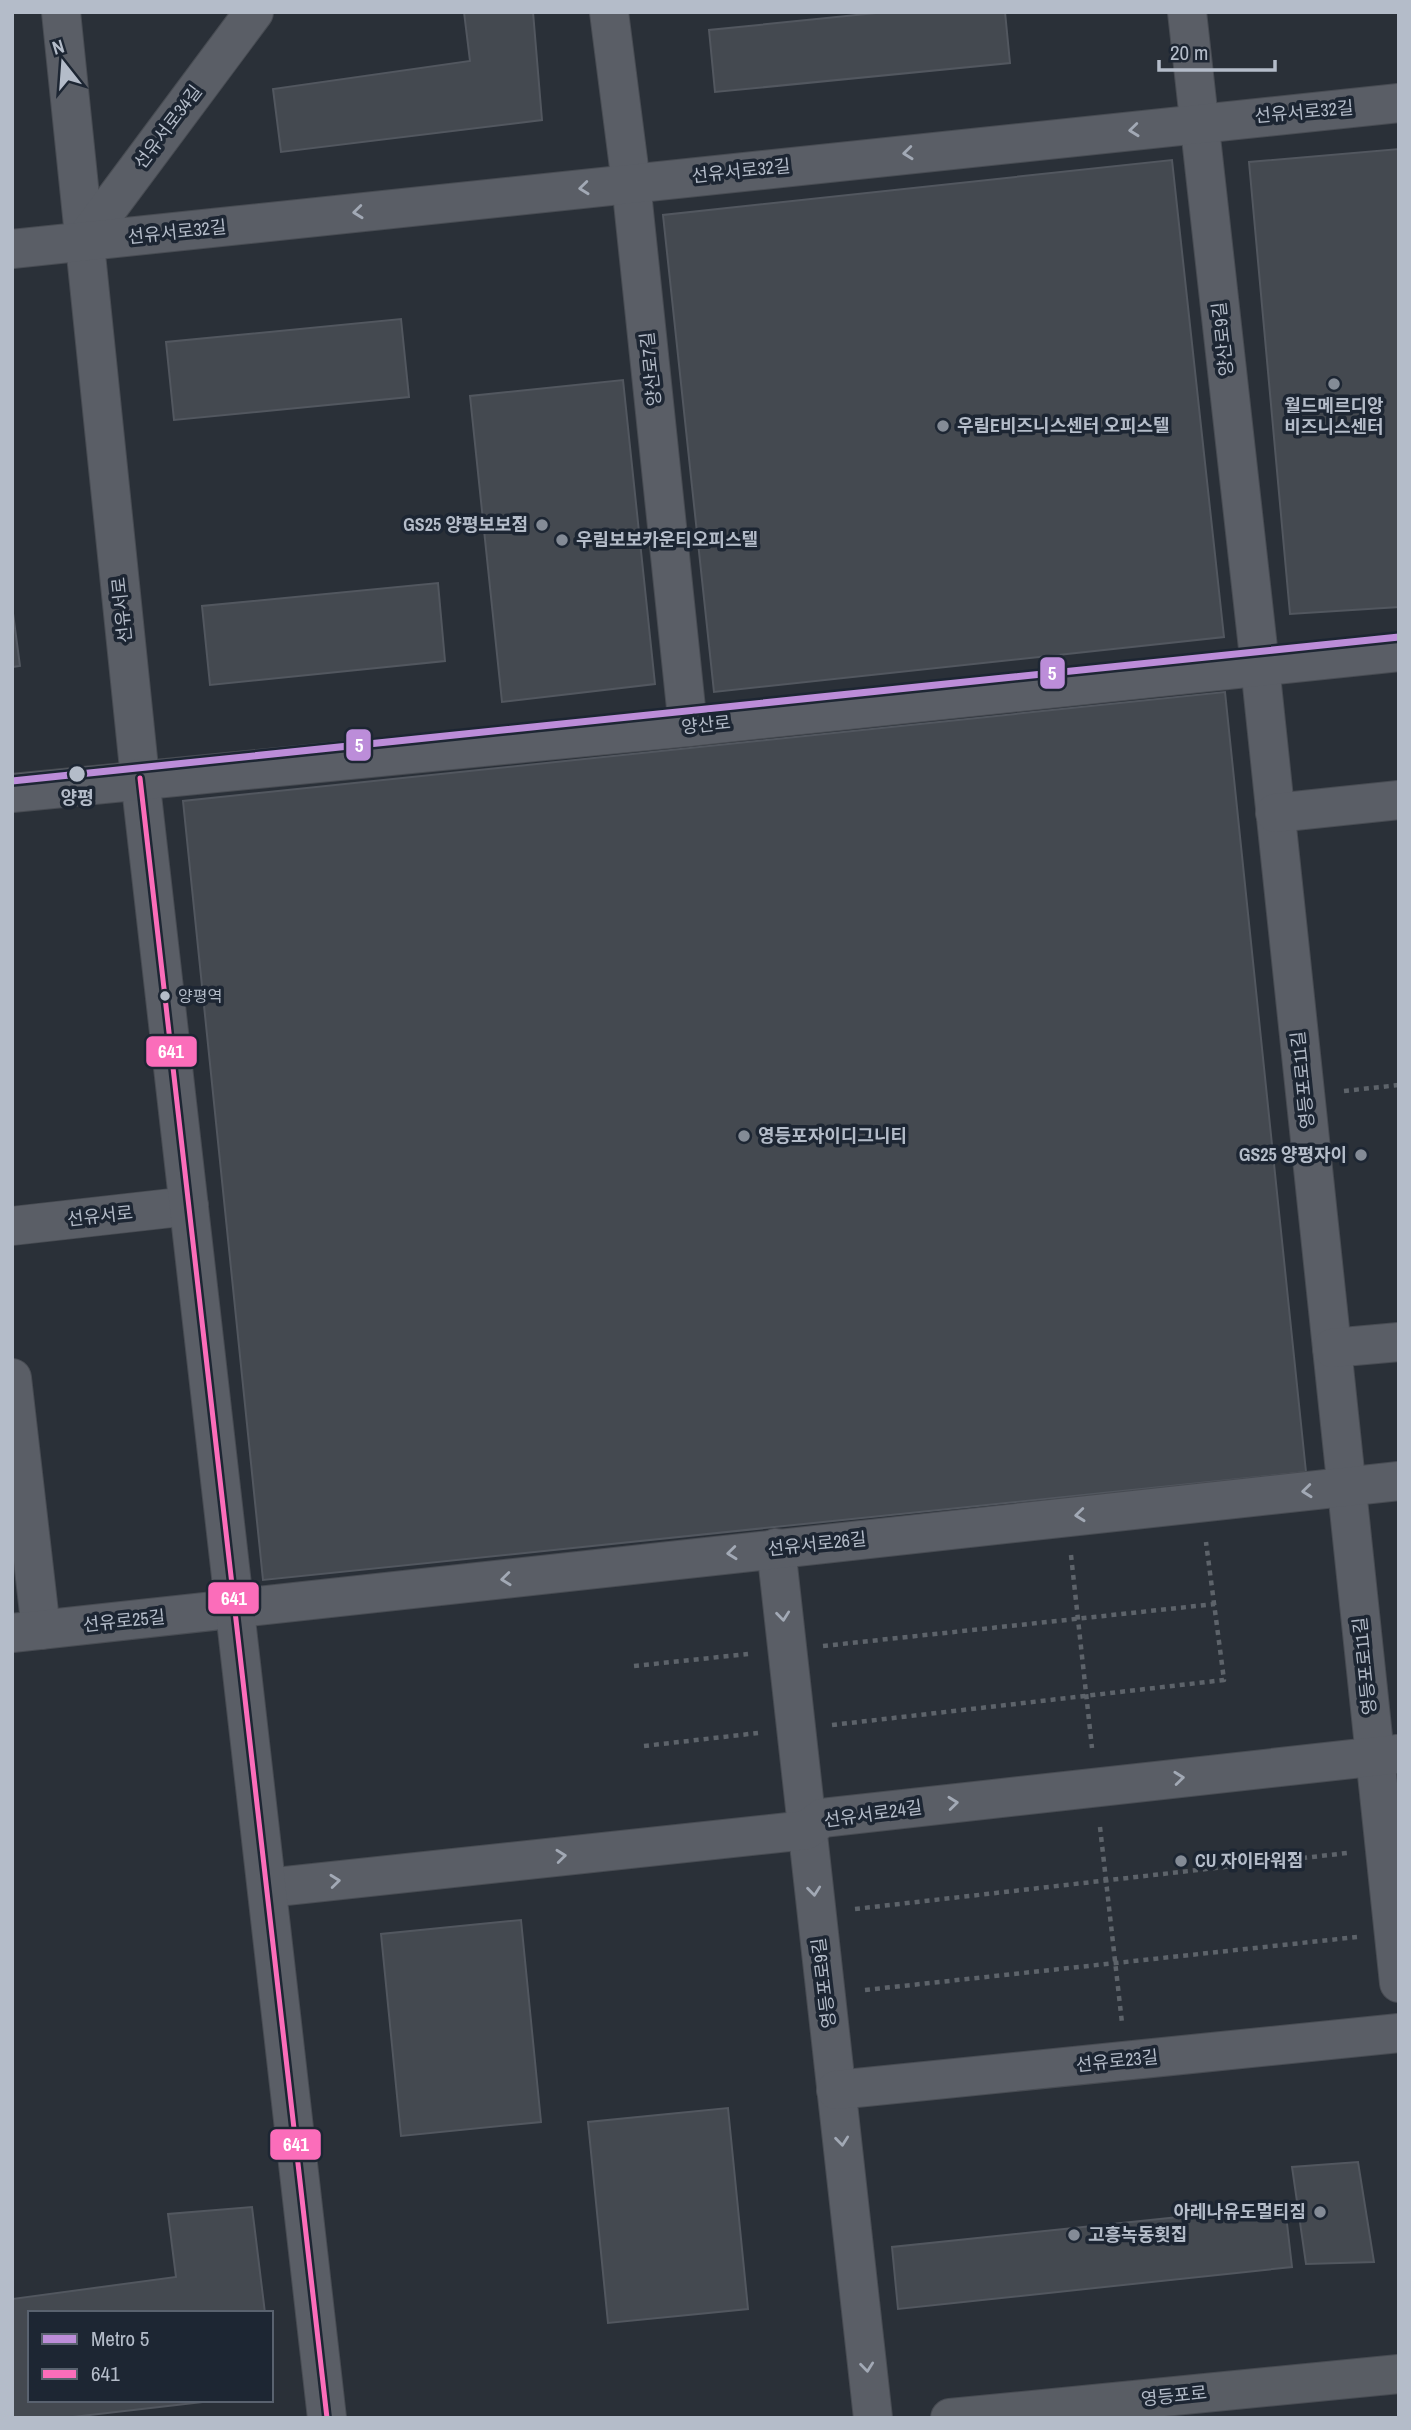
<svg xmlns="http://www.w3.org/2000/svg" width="1411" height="2430" font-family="'Archivo Narrow','Noto Sans KR',sans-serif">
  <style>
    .building { fill: #444950; stroke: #52575f; stroke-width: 2 }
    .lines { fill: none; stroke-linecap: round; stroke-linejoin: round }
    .minor-casing { stroke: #484c53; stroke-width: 40 }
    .tertiary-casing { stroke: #484c53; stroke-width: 40 }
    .secondary-casing { stroke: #484c53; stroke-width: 40 }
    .path { stroke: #5d636a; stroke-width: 4.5; stroke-dasharray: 5 5; stroke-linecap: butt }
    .minor { stroke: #5a5e66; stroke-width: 38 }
    .tertiary { stroke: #5a5e66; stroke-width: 38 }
    .secondary { stroke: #595d64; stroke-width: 38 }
    .bus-1-casing { stroke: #1d2633; stroke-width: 10 }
    .bus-1 { stroke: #fb6dba; stroke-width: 5 }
    .metro-1-casing { stroke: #1d2633; stroke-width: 12 }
    .metro-1 { stroke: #bc8dd9; stroke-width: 7 }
    .oneway { stroke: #a2a9b5 }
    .poi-dot { fill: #848b96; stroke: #1d2633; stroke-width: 2.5 }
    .stop-dot { fill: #b4bcc9; stroke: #1d2633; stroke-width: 2.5 }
    .labels { text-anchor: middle; stroke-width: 7; stroke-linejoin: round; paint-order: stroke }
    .bus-label { font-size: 16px; fill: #b4bcc9; stroke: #1d2633; text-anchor: start }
    .street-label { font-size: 18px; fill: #b4bcc9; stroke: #1d2633 }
    .poi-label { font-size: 18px; font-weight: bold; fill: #b4bcc9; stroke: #1d2633; text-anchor: start }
    .stop-label { font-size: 18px; font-weight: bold; fill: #b4bcc9; stroke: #1d2633 }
    .line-badge { stroke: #1d2633; stroke-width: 2.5 }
    .badge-label { font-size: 19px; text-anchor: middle; font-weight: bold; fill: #fff }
  </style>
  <rect width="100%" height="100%" fill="#2a3038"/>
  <!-- building -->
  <g class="building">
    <path d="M464 12H533L542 120 281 152 273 89 470 61Z"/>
    <path d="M886 12H1005L1010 63 715 92 709 30Z"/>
    <path d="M1399 149V607L1290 614 1249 162Z"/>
    <path d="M1172 160 1224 637 714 692 663 215Z"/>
    <path d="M401 319 409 397 174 420 166 342Z"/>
    <path d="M623 380 655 684 502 702 470 396Z"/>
    <path d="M438 583 445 661 210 685 202 606Z"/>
    <path d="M12 606 20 666 12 667Z"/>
    <path d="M1225 692 1306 1472 263 1580 183 801Z"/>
    <path d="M521 1920 541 2122 401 2136 381 1934Z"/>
    <path d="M728 2108 748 2309 608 2323 588 2122Z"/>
    <path d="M1358 2162 1374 2262 1306 2264 1292 2167Z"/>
    <path d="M1285 2206 1292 2267 898 2309 892 2247Z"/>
    <path d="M252 2207 265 2313H30V2400H220L64 2418H12V2299L176 2277 168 2214Z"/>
  </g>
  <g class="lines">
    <!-- minor casing -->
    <g class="minor-casing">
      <g id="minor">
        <path d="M61 12 140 778"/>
        <path d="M609 12 631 183 688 727"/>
        <path d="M1187 12 1260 666 1399 1983"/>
        <path d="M83 242 254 12"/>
        <path d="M12 249 1399 103"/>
        <path d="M1275 813 1399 800"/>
        <path d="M12 1226 189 1206"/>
        <path d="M1332 1348 1399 1342"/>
        <path d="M12 1378 41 1630"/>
        <path d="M776 1548 873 2418"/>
        <path d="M12 1633 1399 1481"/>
        <path d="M267 1888 807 1830 822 1818 1398 1754"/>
        <path d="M836 2090 1399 2033"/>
      </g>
    </g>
    <!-- tertiary casing -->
    <g class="tertiary-casing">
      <g id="tertiary">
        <path d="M140 778 327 2418"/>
        <path d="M12 793 688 727 1399 652"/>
      </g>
    </g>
    <!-- secondary casing -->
    <g class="secondary-casing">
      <path id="secondary" d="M950 2418 1399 2374"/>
    </g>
    <!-- path -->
    <g class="path">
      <path d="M1344 1091 1399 1085"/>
      <path d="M1071 1555 1092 1748"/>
      <path d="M823 1646 1215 1604"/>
      <path d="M634 1666 748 1654"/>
      <path d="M832 1725 1224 1680 1206 1542"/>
      <path d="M644 1746 758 1733"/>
      <path d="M1100 1827 1122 2023"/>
      <path d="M855 1909 1347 1853"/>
      <path d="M865 1990 1357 1937"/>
    </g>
    <!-- minor -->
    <use href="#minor" class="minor"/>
    <!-- tertiary -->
    <use href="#tertiary" class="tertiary"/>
    <!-- secondary -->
    <use href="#secondary" class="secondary"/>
    <!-- bus-1 casing -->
    <g class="bus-1-casing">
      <path id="bus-1" d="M140 778 327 2418"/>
    </g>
    <!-- bus-1 -->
    <use href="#bus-1" class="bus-1"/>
    <!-- metro-1 casing -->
    <g class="metro-1-casing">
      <path id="metro-1" d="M12 781 1399 637"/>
    </g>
    <!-- metro-1 -->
    <use href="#metro-1" class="metro-1"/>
  </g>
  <!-- one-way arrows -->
  <defs><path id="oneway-chevron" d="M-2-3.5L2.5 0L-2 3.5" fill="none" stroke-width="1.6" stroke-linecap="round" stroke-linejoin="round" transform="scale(1.75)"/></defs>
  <g class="oneway">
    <use href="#oneway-chevron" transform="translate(1134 130) rotate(174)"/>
    <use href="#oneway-chevron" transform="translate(908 153) rotate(174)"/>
    <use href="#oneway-chevron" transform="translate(584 188) rotate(174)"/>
    <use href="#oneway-chevron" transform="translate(358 212) rotate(174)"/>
    <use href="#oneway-chevron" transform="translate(1307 1491) rotate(174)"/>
    <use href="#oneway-chevron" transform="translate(1080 1515) rotate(174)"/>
    <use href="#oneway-chevron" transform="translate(732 1553) rotate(174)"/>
    <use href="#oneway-chevron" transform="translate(506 1579) rotate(174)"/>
    <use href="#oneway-chevron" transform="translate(783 1616) rotate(84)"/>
    <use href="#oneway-chevron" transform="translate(1179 1778) rotate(-6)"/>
    <use href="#oneway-chevron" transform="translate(953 1803) rotate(-6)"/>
    <use href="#oneway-chevron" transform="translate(561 1856) rotate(-6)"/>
    <use href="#oneway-chevron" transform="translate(335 1881) rotate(-6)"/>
    <use href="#oneway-chevron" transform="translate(814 1891) rotate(84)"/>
    <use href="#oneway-chevron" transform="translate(842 2141) rotate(84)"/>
    <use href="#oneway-chevron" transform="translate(867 2367) rotate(84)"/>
  </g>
  <!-- markers -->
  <g class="poi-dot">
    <circle cx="1334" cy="384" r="7"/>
    <circle cx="943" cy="426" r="7"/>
    <circle cx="542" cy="525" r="7"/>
    <circle cx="562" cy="540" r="7"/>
    <circle cx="744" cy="1136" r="7"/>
    <circle cx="1361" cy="1155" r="7"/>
    <circle cx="1181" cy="1861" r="7"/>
    <circle cx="1320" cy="2212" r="7"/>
    <circle cx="1074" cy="2235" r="7"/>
  </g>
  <g class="stop-dot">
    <circle cx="77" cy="774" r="9"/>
    <circle cx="165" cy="996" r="6"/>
  </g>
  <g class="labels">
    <!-- bus labels -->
    <g class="bus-label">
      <text x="178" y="1002">양평역</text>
    </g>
    <!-- street labels -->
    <g class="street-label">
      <text transform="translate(1304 112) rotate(-5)" y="6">선유서로32길</text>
      <text transform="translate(168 127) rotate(-53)" y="6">선유서로34길</text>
      <text transform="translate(741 171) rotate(-6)" y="6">선유서로32길</text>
      <text transform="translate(177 232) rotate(-6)" y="6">선유서로32길</text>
      <text transform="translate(1223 339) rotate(-96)" y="6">양산로9길</text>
      <text transform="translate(651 369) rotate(-96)" y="6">양산로7길</text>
      <text transform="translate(122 610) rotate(-96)" y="6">선유서로</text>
      <text transform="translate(706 725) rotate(-6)" y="6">양산로</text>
      <text transform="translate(1303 1080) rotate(-96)" y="6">영등포로11길</text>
      <text transform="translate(100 1216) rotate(-6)" y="6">선유서로</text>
      <text transform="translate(817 1544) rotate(-6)" y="6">선유서로26길</text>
      <text transform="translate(124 1621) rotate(-6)" y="6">선유로25길</text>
      <text transform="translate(1365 1666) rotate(-96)" y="6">영등포로11길</text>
      <text transform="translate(873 1814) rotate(-8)" y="6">선유서로24길</text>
      <text transform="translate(824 1983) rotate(-97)" y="6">영등포로9길</text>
      <text transform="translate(1117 2061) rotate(-6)" y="6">선유로23길</text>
      <text transform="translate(1174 2396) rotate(-6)" y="6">영등포로</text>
    </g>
    <!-- poi labels -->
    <g class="poi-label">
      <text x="1334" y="412" text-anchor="middle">월드메르디앙<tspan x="1334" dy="21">비즈니스센터</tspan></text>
      <text x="957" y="432">우림E비즈니스센터 오피스텔</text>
      <text x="528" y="531" text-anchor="end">GS25 양평보보점</text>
      <text x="576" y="546">우림보보카운티오피스텔</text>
      <text x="758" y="1142">영등포자이디그니티</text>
      <text x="1347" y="1161" text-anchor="end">GS25 양평자이</text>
      <text x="1195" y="1867">CU 자이타워점</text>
      <text x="1306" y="2218" text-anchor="end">아레나유도멀티짐</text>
      <text x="1088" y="2241">고흥녹동횟집</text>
    </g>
    <!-- stop labels -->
    <g class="stop-label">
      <text x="77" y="804">양평</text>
    </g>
  </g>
  <g class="line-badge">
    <rect x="1039" y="656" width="27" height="34" rx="7" fill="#bc8dd9"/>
    <rect x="345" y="728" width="27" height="34" rx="7" fill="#bc8dd9"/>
    <rect x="145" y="1035" width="53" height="33" rx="7" fill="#fb6dba"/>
    <rect x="207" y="1581" width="53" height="34" rx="7" fill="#fb6dba"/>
    <rect x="269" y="2128" width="53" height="33" rx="7" fill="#fb6dba"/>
  </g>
  <g class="badge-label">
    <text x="1052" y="680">5</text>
    <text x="359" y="752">5</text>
    <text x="171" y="1058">641</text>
    <text x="234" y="1605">641</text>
    <text x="296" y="2151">641</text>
  </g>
  <!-- border -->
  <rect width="1411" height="2430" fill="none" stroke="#b4bcc9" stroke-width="28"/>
  <!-- legend -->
  <rect x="28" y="2311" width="245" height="91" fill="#1d2633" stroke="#59626f" stroke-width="2"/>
  <rect x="42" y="2334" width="35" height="10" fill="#bc8dd9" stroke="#59626f" stroke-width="2"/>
  <text x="91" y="2346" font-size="21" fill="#b4bcc9">Metro 5</text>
  <rect x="42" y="2369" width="35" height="10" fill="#fb6dba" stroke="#59626f" stroke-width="2"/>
  <text x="91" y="2381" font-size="21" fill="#b4bcc9">641</text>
  <!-- north arrow -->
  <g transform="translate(63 63) rotate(343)" stroke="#1d2633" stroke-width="5" paint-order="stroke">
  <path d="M0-5L12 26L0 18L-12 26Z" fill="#b4bcc9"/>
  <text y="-10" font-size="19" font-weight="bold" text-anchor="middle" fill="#b4bcc9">N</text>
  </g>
  <!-- scale -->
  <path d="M1159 60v10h116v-10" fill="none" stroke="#b4bcc9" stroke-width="3.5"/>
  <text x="1170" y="60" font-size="21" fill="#b4bcc9" stroke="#1d2633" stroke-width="5" paint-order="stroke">20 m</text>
</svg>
